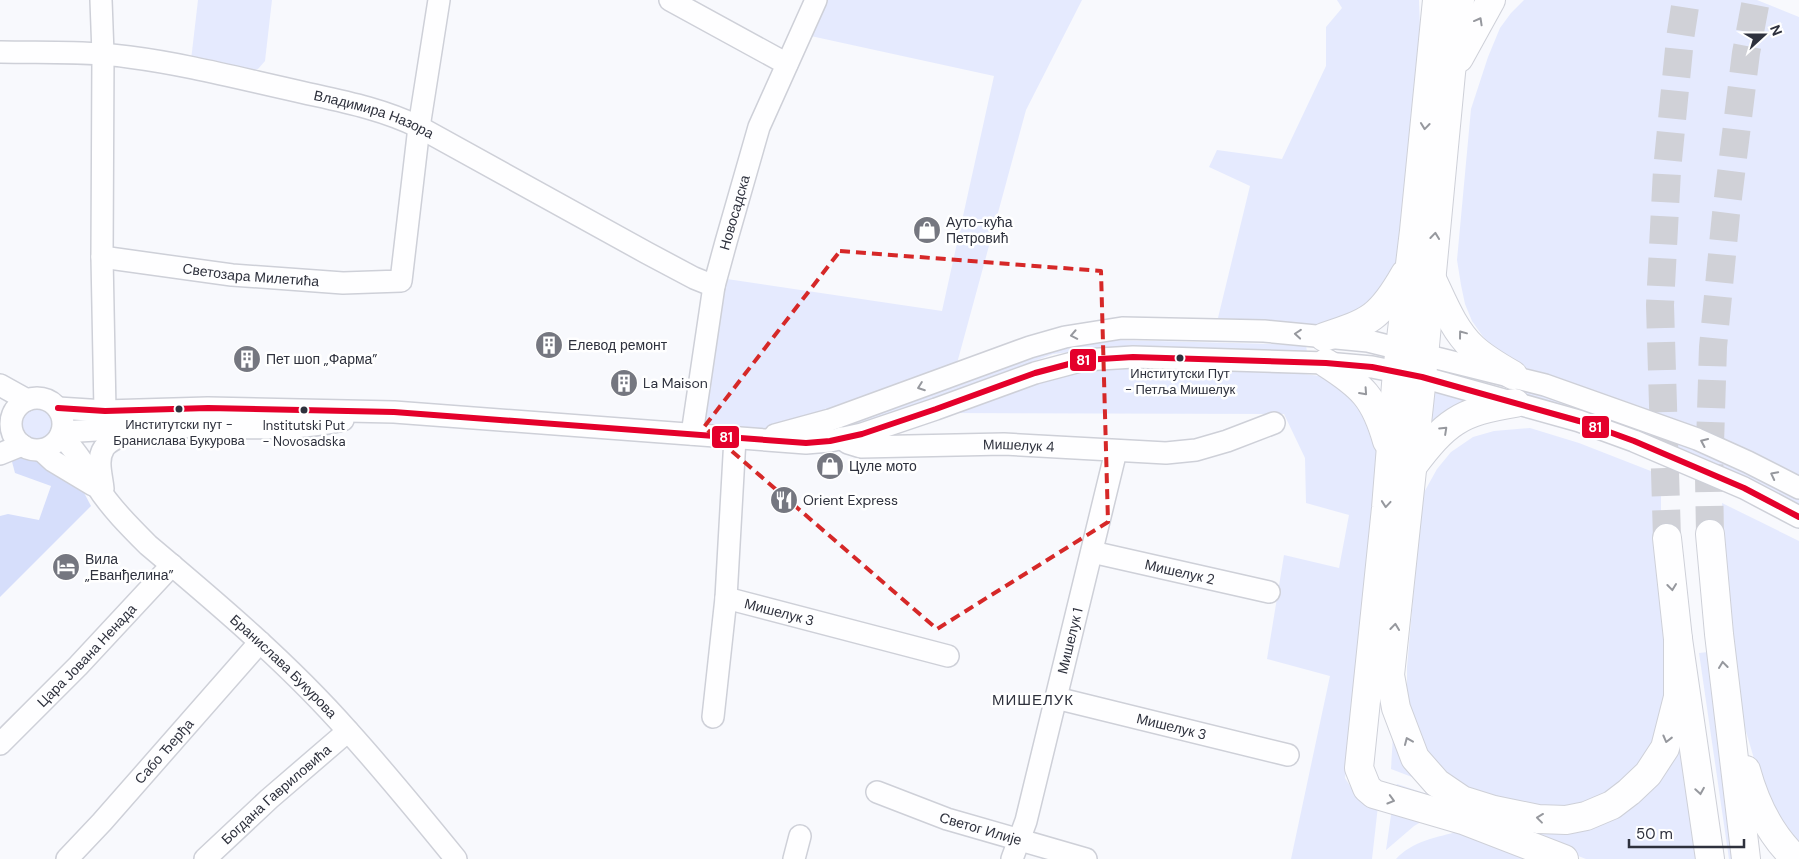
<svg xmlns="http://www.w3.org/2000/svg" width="1799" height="859" font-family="'DM Sans',sans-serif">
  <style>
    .green { fill: #e5eafe }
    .forest { fill: #d6defb }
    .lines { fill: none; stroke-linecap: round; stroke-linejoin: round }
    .highway-tunnel { stroke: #d0d1d7; stroke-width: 28; stroke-dasharray: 28 14; stroke-linecap: butt }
    .minor-casing { stroke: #ced0d8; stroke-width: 24 }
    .major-casing { stroke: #ced0d8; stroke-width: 30 }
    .highway-casing { stroke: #ced0d8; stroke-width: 30 }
    .minor { stroke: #fefeff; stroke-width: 21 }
    .major { stroke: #fefeff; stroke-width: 28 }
    .highway { stroke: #fefeff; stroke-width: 28 }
    .bus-1-casing { stroke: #fff; stroke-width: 10 }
    .bus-1 { stroke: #e4002b; stroke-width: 6 }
    .oneway { stroke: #96989e }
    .marked { fill: none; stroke: #d62828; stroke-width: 4; stroke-dasharray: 10 6; stroke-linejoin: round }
    .bus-dot { fill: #2e313d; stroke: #fff; stroke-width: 2 }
    .labels { text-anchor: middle; stroke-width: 5; stroke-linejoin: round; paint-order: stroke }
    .bus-label { font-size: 13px; fill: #2e313d; stroke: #fff }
    .street-label { font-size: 14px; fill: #2e313d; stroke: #fff }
    .poi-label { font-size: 14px; fill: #2e313d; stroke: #fff; text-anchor: start }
    .neighbourhood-label { font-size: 15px; letter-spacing: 1px; fill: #2e313d; stroke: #fff }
    .line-badge { stroke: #fff; stroke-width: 2 }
    .badge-label { font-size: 14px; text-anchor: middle; font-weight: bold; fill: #fff }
  </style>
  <rect width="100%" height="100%" fill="#f8f9fd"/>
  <!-- green -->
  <g class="green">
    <path d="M198 0H272L265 61 258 69 248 72 191 60Z"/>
    <path d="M812 0H1082L1026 110 956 367 759 433 697 428 720 278 942 311 994 76 797 33Z"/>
    <path d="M1337 0H1419L1422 82 1406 253 1393 285 1348 327 1217 322 1250 186 1209 167 1217 150 1282 159 1326 66V27L1342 8Z"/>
    <path d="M1524 0H1757L1799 17V483L1748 456 1639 406 1522 367 1498 352 1484 338 1472 321 1465 304 1461 285 1457 260 1471 109 1488 57 1500 28 1511 13Z"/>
    <path d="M1114 340 1306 345 1307 352 1114 347 1053 354 925 402 838 432 836 427 1053 348Z"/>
    <path d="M1106 367 1263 369 1328 377 1359 401 1382 444 1345 778 1354 792 1378 806 1372 859H1291L1330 676 1267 659 1284 555 1339 568 1349 515 1306 503 1305 458 1284 414 945 413 1040 382Z"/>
    <path d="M1523 388C1616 420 1712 451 1799 499V506L1764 487 1638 432 1521 394Z"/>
    <path d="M1431 391 1481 401 1423 438Z"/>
    <circle cx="38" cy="422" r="18"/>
    <path d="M1530 428 1579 443 1661 475V547L1671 699 1641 771 1583 809 1497 804 1441 777 1412 730 1407 702V667L1422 496 1437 469 1451 452 1473 437 1494 431Z"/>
    <path d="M1722 503 1799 541V850L1781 825 1760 779 1739 708Z"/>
    <path d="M1708 652 1737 859H1729L1699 653Z"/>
    <path d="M1394 718 1425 782 1391 769Z"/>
    <path d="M1679 745 1696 859H1586L1532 838 1395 793 1397 784 1531 828 1582 827Z"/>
    <path d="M1392 808 1428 818 1414 826 1386 850Z"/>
    <path d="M1460 831 1543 859H1396C1412 841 1438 837 1460 831Z"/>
  </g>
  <!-- forest -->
  <path class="forest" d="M27 456 41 460 80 485 91 506 0 597V516L8 514 39 520 51 486 15 473 11 458Z"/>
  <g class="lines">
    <!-- highway-tunnel -->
    <g class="highway-tunnel">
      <path d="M1710 534 1709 477 1713 347 1726 214 1746 53 1756 0"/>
      <path d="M1667 538 1660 305 1667 170 1680 39 1686 0"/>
    </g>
    <!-- minor casing -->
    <g class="minor-casing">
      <g id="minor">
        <path d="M101 0 103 54 102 257 105 411"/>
        <path d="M670 0 787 64"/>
        <path id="s1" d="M0 52C43 53 86 51 129 57 184 64 238 78 292 90 335 100 378 107 419 127L647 253 694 278 714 286"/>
        <path id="s2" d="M102 257 232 275 343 283 401 281 419 127 439 0"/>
        <path d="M0 385 27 400"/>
        <circle cx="37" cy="424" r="26"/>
        <path d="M58 408 105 411 208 408 394 412 806 443 830 441 862 434 936 409 1035 373 1084 360 1133 357 1326 363 1372 367 1422 377 1579 421 1634 441 1744 488 1799 517"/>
        <path d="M62 432 131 428"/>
        <path id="s3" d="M692 434 714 286 726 242 759 127 816 0"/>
        <path d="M775 435 830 420 1030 347 1065 337 1122 328 1264 331 1368 341 1545 385 1697 439 1748 462 1799 488"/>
        <path id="s4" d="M61 436C76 450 87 468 97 486 109 506 131 528 148 545 217 603 288 663 348 731 385 772 421 816 456 859"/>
        <path id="s5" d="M841 438 848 443 861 447 1004 444 1166 453 1196 450 1227 441 1274 423"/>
        <path d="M41 450 53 461 93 485"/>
        <path d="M0 454 22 445"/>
        <path d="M103 489C102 476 96 460 104 448 109 439 138 428 148 428 213 423 278 435 343 420"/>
        <path id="s6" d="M1092 552 1269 592"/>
        <path id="s7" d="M726 598 948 656"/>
        <path id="s8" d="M1056 698 1288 755"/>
        <path d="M713 717 726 598 735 438"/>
        <path id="s9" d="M0 744 78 666 172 565"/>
        <path id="s10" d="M877 792 947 819 1086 859"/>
        <path id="s11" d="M67 859 102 822 260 642"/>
        <path id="s12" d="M205 859 269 799 348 731"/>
        <path d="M794 859 800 836"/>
        <path id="s13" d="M1012 859 1026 821 1116 451"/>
      </g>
    </g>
    <!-- major casing -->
    <g class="major-casing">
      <g id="major">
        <path d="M1459 58 1491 0"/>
        <path d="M1431 277C1443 302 1453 329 1473 348 1485 359 1499 367 1513 375"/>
        <path d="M1324 337C1370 322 1380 318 1405 274"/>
        <path d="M1397 372 1414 231 1437 0"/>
        <path d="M1422 377 1451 73 1460 0"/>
      </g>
    </g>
    <!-- highway casing -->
    <g class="highway-casing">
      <g id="highway">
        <path d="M1326 363C1362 386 1375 398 1387 441"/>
        <path d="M1397 372 1386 508 1359 768 1367 788 1374 794 1463 820 1564 859"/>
        <path d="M1422 377 1390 675 1396 708 1415 758 1437 783 1462 800 1494 810 1538 819 1566 820 1586 816 1612 805 1629 792 1648 774 1665 748 1678 697V639"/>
        <path d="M1412 467C1446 422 1459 412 1515 403"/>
        <path d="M1710 534 1719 634 1746 859"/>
        <path d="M1667 538 1678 639 1710 859"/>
        <path d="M1746 770C1755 803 1770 835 1796 859"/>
      </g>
    </g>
    <!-- minor -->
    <use href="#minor" class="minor"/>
    <!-- major -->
    <use href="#major" class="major"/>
    <!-- highway -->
    <use href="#highway" class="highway"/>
    <!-- bus-1 casing -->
    <g class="bus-1-casing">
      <path id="bus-1" d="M58 408 105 411 208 408 394 412 806 443 830 441 862 434 936 409 1035 373 1084 360 1133 357 1326 363 1372 367 1422 377 1579 421 1634 441 1744 488 1799 517"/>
    </g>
    <!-- bus-1 -->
    <use href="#bus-1" class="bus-1"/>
  </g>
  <!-- one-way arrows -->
  <defs><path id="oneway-chevron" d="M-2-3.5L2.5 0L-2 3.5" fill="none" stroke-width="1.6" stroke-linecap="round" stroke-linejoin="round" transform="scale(1.25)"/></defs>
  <g class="oneway">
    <use href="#oneway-chevron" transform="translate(1479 21) rotate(-61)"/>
    <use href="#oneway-chevron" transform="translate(1425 126) rotate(96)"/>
    <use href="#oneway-chevron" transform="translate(1435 236) rotate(-84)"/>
    <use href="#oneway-chevron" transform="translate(1298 334) rotate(-175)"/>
    <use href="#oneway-chevron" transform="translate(1462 334) rotate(-127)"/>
    <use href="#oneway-chevron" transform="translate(1074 335) rotate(169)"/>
    <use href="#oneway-chevron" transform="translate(921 387) rotate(160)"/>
    <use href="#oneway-chevron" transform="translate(1364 392) rotate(48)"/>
    <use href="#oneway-chevron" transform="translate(1444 430) rotate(-43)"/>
    <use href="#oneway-chevron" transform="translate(1704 442) rotate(-156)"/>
    <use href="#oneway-chevron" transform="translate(1774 475) rotate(-153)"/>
    <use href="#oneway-chevron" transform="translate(1386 504) rotate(95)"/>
    <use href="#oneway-chevron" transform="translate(1672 587) rotate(83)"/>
    <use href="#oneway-chevron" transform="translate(1395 627) rotate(-84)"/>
    <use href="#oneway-chevron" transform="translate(1723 665) rotate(-97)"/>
    <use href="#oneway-chevron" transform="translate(1667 739) rotate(104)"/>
    <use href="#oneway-chevron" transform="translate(1408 741) rotate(-113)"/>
    <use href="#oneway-chevron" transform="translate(1700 791) rotate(81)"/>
    <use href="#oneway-chevron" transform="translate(1391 800) rotate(16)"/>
    <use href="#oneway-chevron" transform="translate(1540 818) rotate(-173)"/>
  </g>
  <!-- marked area -->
  <path class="marked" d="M840 251 1101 271 1108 522 937 629 704 427Z"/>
  <!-- icons -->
  <defs>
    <g id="shop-disc" transform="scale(1.4375)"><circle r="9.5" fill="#757780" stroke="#fff"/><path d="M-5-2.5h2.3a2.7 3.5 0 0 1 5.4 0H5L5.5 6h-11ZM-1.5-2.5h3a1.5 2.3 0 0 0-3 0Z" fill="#fff"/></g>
    <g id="building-disc" transform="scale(1.4375)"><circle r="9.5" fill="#757780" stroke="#fff"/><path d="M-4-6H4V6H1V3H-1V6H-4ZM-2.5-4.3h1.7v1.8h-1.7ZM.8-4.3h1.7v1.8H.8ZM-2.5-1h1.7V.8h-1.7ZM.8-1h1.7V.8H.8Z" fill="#fff"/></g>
    <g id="restaurant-disc" transform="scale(1.4375)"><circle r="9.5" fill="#757780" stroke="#fff"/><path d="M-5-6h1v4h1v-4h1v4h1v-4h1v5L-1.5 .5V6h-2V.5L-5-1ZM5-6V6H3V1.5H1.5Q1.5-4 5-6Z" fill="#fff"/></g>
    <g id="hotel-disc" transform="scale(1.4375)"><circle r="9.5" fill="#757780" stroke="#fff"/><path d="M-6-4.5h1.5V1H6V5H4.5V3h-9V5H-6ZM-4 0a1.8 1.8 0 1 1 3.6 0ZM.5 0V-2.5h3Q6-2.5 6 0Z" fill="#fff"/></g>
  </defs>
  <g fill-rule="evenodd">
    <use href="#shop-disc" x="927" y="230"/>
    <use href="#building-disc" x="549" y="345"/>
    <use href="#building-disc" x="247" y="359"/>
    <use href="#building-disc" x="624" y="383"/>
    <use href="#shop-disc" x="830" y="466"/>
    <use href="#restaurant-disc" x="784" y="500"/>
    <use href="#hotel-disc" x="66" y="567"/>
  </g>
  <!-- markers -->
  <g class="bus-dot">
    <circle cx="1180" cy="358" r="4.5"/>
    <circle cx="179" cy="409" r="4.5"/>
    <circle cx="304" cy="410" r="4.5"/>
  </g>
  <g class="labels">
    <!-- bus labels -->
    <g class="bus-label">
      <text x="1180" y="378">Институтски Пут<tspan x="1180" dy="16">- Петља Мишелук</tspan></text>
      <text x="179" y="429">Институтски пут -<tspan x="179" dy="16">Бранислава Букурова</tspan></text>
      <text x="304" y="430">Institutski Put<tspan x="304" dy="16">- Novosadska</tspan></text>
    </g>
    <!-- street labels -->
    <g class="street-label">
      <text dy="5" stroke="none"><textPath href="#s1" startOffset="381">Владимира Назора</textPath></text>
      <text dy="5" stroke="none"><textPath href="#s3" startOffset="226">Новосадска</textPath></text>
      <text dy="5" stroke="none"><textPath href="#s2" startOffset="150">Светозара Милетића</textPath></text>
      <text dy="5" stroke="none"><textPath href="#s5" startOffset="180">Мишелук 4</textPath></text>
      <text dy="5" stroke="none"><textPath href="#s6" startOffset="90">Мишелук 2</textPath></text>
      <text dy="5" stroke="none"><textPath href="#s7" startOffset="55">Мишелук 3</textPath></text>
      <text dy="5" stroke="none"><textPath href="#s13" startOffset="226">Мишелук 1</textPath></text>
      <text dy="5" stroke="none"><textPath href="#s9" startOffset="124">Цара Јована Ненада</textPath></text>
      <text dy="5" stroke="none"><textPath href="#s4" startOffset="322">Бранислава Букурова</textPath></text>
      <text dy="5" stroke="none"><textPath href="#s8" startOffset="119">Мишелук 3</textPath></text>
      <text dy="5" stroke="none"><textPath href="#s11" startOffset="145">Сабо Ђерђа</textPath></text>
      <text dy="5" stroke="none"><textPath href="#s12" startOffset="96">Богдана Гавриловића</textPath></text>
      <text dy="5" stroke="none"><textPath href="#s10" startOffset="110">Светог Илије</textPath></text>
    </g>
    <!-- poi labels -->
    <g class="poi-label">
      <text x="946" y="227">Ауто-кућа<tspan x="946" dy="16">Петровић</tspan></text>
      <text x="568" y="350">Елевод ремонт</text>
      <text x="266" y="364">Пет шоп „Фарма”</text>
      <text x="643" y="388">La Maison</text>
      <text x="849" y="471">Цуле мото</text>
      <text x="803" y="505">Orient Express</text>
      <text x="85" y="564">Вила<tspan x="85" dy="16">„Еванђелина”</tspan></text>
    </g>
    <!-- neighbourhood labels -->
    <g class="neighbourhood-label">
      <text x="1033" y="705">МИШЕЛУК</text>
    </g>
  </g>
  <g class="line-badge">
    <rect x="1069" y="348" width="28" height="24" rx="5" fill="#e4002b"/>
    <rect x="1581" y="415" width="29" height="24" rx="5" fill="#e4002b"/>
    <rect x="711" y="425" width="29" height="24" rx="5" fill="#e4002b"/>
  </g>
  <g class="badge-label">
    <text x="1083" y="365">81</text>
    <text x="1595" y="432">81</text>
    <text x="726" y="442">81</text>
  </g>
  <!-- north arrow -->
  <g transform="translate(1764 35) rotate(69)" stroke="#ffffff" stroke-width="4" paint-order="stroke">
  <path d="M0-4L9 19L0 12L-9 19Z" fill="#2e313d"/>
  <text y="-8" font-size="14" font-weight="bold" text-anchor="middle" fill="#2e313d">N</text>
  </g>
  <!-- scale -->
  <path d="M1629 839v8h115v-8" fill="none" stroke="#2e313d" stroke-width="2.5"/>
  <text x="1636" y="839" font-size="15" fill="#2e313d" stroke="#ffffff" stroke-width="4" paint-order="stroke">50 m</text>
</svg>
